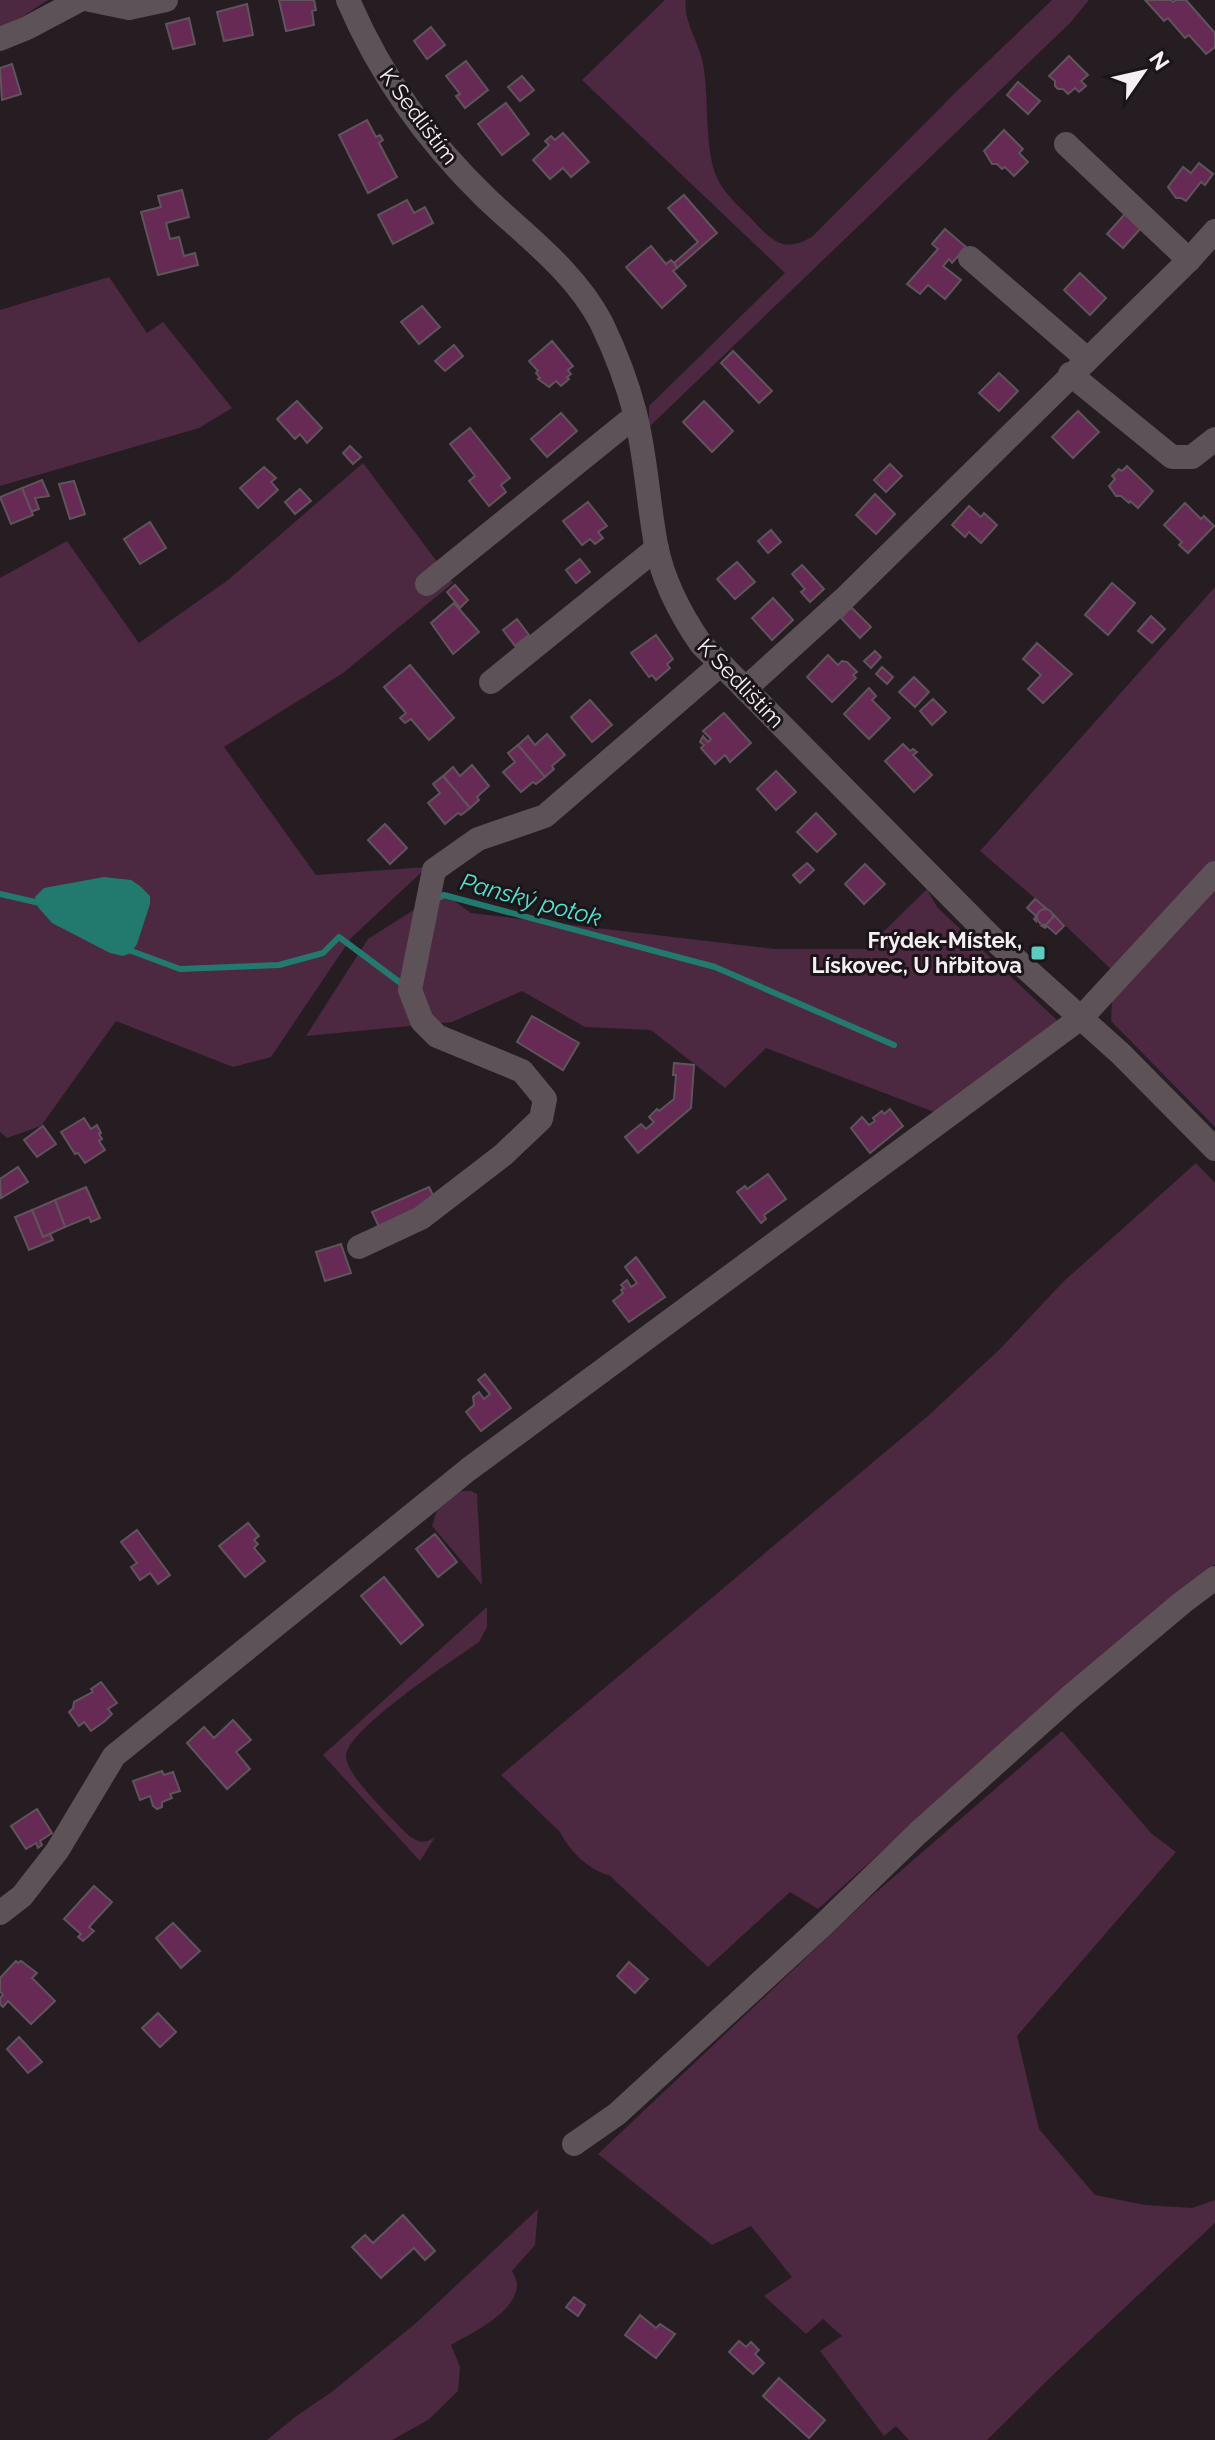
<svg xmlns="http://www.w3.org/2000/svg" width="1215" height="2440" font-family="Raleway,sans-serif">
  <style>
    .green { fill: #4d2841 }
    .water { fill: #227a6f }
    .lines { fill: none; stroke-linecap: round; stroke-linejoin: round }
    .stream { stroke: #227a6f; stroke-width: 6 }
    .building { fill: #672a55; stroke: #5e555a; stroke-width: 2 }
    .minor { stroke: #5c5258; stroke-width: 24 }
    .poi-dot { fill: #59cebe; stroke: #1b1419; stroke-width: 3 }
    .labels { text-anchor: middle; stroke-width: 6; stroke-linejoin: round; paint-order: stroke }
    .street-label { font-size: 22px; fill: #f5eff3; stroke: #1b1419 }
    .poi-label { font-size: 22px; font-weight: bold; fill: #f5eff3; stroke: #1b1419; text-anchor: end }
    .water-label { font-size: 24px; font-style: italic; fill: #4ae9d5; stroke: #1b1419 }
  </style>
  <rect width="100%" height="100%" fill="#251d22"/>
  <!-- green -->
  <g class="green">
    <path d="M0 0H48L20 18 0 26Z"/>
    <path d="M665 0H686C683 20 697 39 702 59 710 93 703 150 718 180 727 198 746 212 759 227 778 246 788 250 812 237L958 90 1052 0H1089L1070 23 649 427V406L785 273 582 80Z"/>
    <path d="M109 277 147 333 163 322 232 408 199 428 0 486V310Z"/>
    <path d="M363 463 453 583 343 673 224 747 316 875 427 867 351 938 271 1057 233 1067 116 1021 41 1126 7 1138 0 1132V578L67 541 139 643 228 580Z"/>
    <path d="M1215 587V862L1115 973 1051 912 980 851Z"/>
    <path d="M1215 888V1127L1111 1021 1112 1000Z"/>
    <path d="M927 889 937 907 1060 1023 934 1112 766 1048 725 1088 651 1030 585 1027 522 991 452 1022 306 1036 368 939 442 892 471 913 775 949H866Z"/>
    <path d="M1196 1163 1215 1183V1564C1078 1674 947 1792 818 1909L790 1892 708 1967 609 1875C588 1870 569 1850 560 1832L501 1775 928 1416 1000 1349 1063 1282Z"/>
    <path d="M456 1491H471L477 1494 482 1585 432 1526 439 1503Z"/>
    <path d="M487 1607V1627L479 1642C455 1659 345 1730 346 1757 347 1776 392 1818 406 1833 416 1842 424 1845 435 1837L420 1861 323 1755Z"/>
    <path d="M1062 1731 1152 1834 1176 1852 1017 2036 1039 2129 1095 2195 1145 2205 1192 2208 1215 2200V2223L1055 2373 987 2440H909L896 2426 884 2436 820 2351 842 2336 823 2319 806 2334 764 2296 792 2277 751 2226 712 2245 598 2154 866 1901Z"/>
    <path d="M538 2209 535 2245 512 2271C514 2275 516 2279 517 2283 518 2312 472 2333 451 2345L460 2367 458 2391 428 2420 392 2440H267L295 2417 333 2391 416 2323Z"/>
  </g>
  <!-- water -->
  <path class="water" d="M104 877 131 880 140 886 150 896V904L137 944 131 953 123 956 110 953 52 923 38 907 35 897 44 888Z"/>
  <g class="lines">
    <!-- stream -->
    <g class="stream">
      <path d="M0 894 44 904"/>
      <path d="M436 899 444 895 715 967 894 1045"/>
      <path d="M126 949 180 969 279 965 323 953 339 937 402 984 404 979"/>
    </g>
  </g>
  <!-- building -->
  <g class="building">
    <path d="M279 0H314L316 10 312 11 314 25 286 31Z"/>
    <path d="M1145 0H1171L1173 2 1176 0H1186L1215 33V47L1206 54 1189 35 1185 38 1168 18 1164 21Z"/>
    <path d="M247 4 253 35 224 41 217 12Z"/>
    <path d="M189 18 195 44 173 49 166 24Z"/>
    <path d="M431 27 445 45 427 59 414 41Z"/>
    <path d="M1069 56 1088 75 1081 81 1086 86 1079 92 1075 88 1068 94 1063 89H1058L1055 86V81L1049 76Z"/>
    <path d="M466 61 488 90 465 108 456 96 460 94 446 76Z"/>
    <path d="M12 64 21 94 2 100 0 68Z"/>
    <path d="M522 76 534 90 520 101 508 87Z"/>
    <path d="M1018 82 1040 101 1028 114 1007 95Z"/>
    <path d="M506 103 529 134 502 155 478 124Z"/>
    <path d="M367 120 376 137 380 135 383 140 379 143 397 177 368 193 339 135Z"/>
    <path d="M1004 130 1023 149 1019 153 1028 162 1014 176 1005 167 1002 169 997 164H992L984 151Z"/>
    <path d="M563 133 589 162 571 177 563 168 550 179 533 160 549 145 545 141 551 136 555 140Z"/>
    <path d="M1199 163 1213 174 1205 185 1201 182 1186 201 1181 198H1176L1168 187 1183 167 1191 173Z"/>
    <path d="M182 190 189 217 166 223 170 239 179 237 184 256 195 253 198 265 158 275 141 212 161 207 158 196Z"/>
    <path d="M684 195 717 233 677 268 674 263 698 242 668 208Z"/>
    <path d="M407 200 414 213 425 207 433 223 393 244 378 215Z"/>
    <path d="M1125 214 1141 228 1123 248 1107 234Z"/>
    <path d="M945 229 966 247 952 263 949 259 943 266 961 280 945 299 928 285 920 294 907 284 938 249 932 244Z"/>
    <path d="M651 246 666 264 671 260 674 263 677 268 673 271 686 286 662 308 626 267Z"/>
    <path d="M1080 273 1106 298 1090 315 1064 290Z"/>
    <path d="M422 306 440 327 419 344 401 322Z"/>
    <path d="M552 341 573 366 568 370 571 374 567 377 569 379 561 386 556 381 549 387 538 379 540 378 536 373 538 371 529 361Z"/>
    <path d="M454 345 463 356 445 371 435 361Z"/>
    <path d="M733 351 772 391 759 403 721 363Z"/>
    <path d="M999 373 1018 391 999 411 979 393Z"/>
    <path d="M297 401 322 428 307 443 300 434 295 439 277 419Z"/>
    <path d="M704 401 733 431 712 452 683 422Z"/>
    <path d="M1078 411 1099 432 1073 458 1052 437Z"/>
    <path d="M561 413 577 431 547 457 531 439Z"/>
    <path d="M470 428 510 478 501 485 506 492 489 506 469 481 475 476 450 444Z"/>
    <path d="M350 446 361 457 353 464 343 453Z"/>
    <path d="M890 464 902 476 886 492 874 480Z"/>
    <path d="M1127 466 1153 491 1138 508 1130 501 1129 503 1121 496H1116L1109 486 1115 479 1112 476 1119 469 1122 471Z"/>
    <path d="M264 467 276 478 271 482 278 490 258 508 240 488Z"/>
    <path d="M42 480 49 496 35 498 39 509 31 512 22 488Z"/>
    <path d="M74 481 85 514 70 519 59 484Z"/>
    <path d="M22 488 33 515 11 524 0 497Z"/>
    <path d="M300 489 311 501 295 514 285 502Z"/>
    <path d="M875 494 895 514 876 534 856 515Z"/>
    <path d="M588 502 607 526 598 532 603 538 595 544 590 539 582 545 563 521Z"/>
    <path d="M1185 503 1201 519 1204 516 1214 526 1188 553 1179 545 1182 542 1164 525Z"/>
    <path d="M969 506 981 517 984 513 997 525 981 543 969 532 965 537 952 525Z"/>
    <path d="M150 522 166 548 140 564 124 539Z"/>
    <path d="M771 530 781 542 768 553 758 541Z"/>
    <path d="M580 559 590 572 576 583 566 570Z"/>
    <path d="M737 562 755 582 735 599 717 579Z"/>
    <path d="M802 565 824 589 810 602 801 592 805 589 792 574Z"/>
    <path d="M1112 583 1135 603 1108 635 1085 615Z"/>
    <path d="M455 585 468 600 460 608 447 592Z"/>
    <path d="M773 598 793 620 772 640 752 618Z"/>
    <path d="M454 603 479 632 453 654 431 623Z"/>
    <path d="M851 607 871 627 860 638 841 618Z"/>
    <path d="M1151 616 1165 629 1152 643 1138 631Z"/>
    <path d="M517 619 529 635 515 646 503 630Z"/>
    <path d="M656 635 673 659 667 664 670 668 656 680 652 675 649 677 631 653Z"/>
    <path d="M1037 643 1072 674 1043 703 1028 689 1041 675 1023 659Z"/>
    <path d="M875 651 881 657 871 668 864 661Z"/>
    <path d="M828 655 838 665 842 661 847 662 857 672 853 675 856 678 832 702 807 677Z"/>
    <path d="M410 665 454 718 429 740 411 719 405 723 400 718 406 713 384 687Z"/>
    <path d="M882 667 893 677 887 684 876 674Z"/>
    <path d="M914 677 929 692 915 707 899 692Z"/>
    <path d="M869 688 876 696 872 700 890 718 869 739 844 714Z"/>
    <path d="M933 699 946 712 932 725 920 711Z"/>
    <path d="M590 700 612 725 592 742 571 717Z"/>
    <path d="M724 713 751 743 730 762 725 755 715 764 701 748 704 745 700 742 703 736 708 742 711 739 703 731Z"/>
    <path d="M547 734 565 755 552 766 554 769 545 777 518 745 528 736 535 745Z"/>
    <path d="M903 744 910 751 913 749 917 752 913 755 932 775 914 792 885 761Z"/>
    <path d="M518 745 545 777 536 784 533 782 521 792 503 772 515 762 508 753Z"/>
    <path d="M472 765 489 786 477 797 479 800 470 808 443 776 453 767 460 776Z"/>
    <path d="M776 771 796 792 776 810 757 789Z"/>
    <path d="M443 776 470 808 461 815 458 813 445 824 428 803 440 793 433 784Z"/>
    <path d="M816 813 836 834 817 852 797 832Z"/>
    <path d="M385 824 407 848 390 864 368 840Z"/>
    <path d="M807 863 814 870 800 883 793 875Z"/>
    <path d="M865 864 885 884 864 904 845 884Z"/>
    <path d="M1035 899 1047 909 1045 908 1036 919V921L1034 919 1036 916 1027 908Z"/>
    <circle cx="1045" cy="917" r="8"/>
    <path d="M1053 914 1064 926 1056 934 1047 926 1045 928 1042 926H1045L1054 916Z"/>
    <path d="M532 1016 579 1043 563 1070 517 1042Z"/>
    <path d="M674 1063 694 1065 691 1108 638 1153 625 1137 641 1124 646 1129 654 1122 649 1117 657 1109 659 1111 674 1099 676 1075H673Z"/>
    <path d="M890 1109 903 1126 870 1153 851 1128 862 1117 869 1125 875 1121 873 1118 882 1111 884 1114Z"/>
    <path d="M84 1118 91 1129 97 1125 101 1133 99 1134 102 1139 99 1141 105 1150 85 1163 78 1153 75 1154 61 1132Z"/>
    <path d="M43 1126 56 1144 37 1157 24 1140Z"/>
    <path d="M18 1167 28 1182 1 1198 0 1179Z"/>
    <path d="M768 1174 786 1199 764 1215 766 1219 761 1223 737 1192 745 1186 747 1189Z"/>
    <path d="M86 1187 100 1218 91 1222 89 1217 65 1227 55 1200Z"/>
    <path d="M429 1187 436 1201 379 1227 372 1212Z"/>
    <path d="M55 1200 65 1227 43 1237 32 1210Z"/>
    <path d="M32 1210 43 1237 50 1234 53 1240 29 1250 15 1217Z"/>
    <path d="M341 1244 351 1273 325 1281 316 1252Z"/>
    <path d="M636 1257 665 1297 629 1322 613 1301 623 1293 621 1290 624 1288 621 1285 627 1280 631 1287 637 1283 625 1267Z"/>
    <path d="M485 1374 511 1408 481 1431 466 1412 474 1405 473 1397 479 1392 484 1399 490 1394 478 1380Z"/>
    <path d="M248 1523 259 1536 254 1540 258 1544 254 1548 265 1561 245 1577 219 1546Z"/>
    <path d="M137 1530 170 1575 158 1584 150 1573 140 1580 131 1567 137 1563 121 1542Z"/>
    <path d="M435 1534 457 1562 438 1577 416 1549Z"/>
    <path d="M384 1577 423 1625 401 1644 361 1596Z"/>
    <path d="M101 1682 117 1703 108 1709 112 1714 105 1721 91 1731 84 1722 79 1726 69 1712 73 1708 74 1702 93 1692 91 1689Z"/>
    <path d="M233 1720 251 1740 236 1752 250 1769 227 1789 187 1743 204 1727 214 1738Z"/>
    <path d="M162 1771 164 1775 173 1772 180 1791 170 1794 172 1798 162 1802V1807L157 1809 153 1806 150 1796 140 1800 133 1781Z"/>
    <path d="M37 1809 52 1833 40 1841 42 1845 38 1848 36 1843 26 1849 11 1826Z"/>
    <path d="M94 1886 112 1902 89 1927 94 1931 83 1941 78 1937 81 1934 64 1919Z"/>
    <path d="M173 1923 200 1951 181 1968 156 1938Z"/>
    <path d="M16 1961 18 1963 21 1961 37 1973 32 1978 55 2001 31 2024 8 2001 3 2007 0 2004V1998L3 1995 0 1991V1978Z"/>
    <path d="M629 1962 648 1979 635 1993 617 1976Z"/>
    <path d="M158 2013 176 2032 160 2047 142 2028Z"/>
    <path d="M19 2037 42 2062 28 2073 7 2049Z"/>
    <path d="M403 2215 435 2251 425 2260 414 2248 381 2278 352 2247 365 2235 373 2243Z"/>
    <path d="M574 2297 585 2305 578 2316 566 2307Z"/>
    <path d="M640 2315 656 2328 660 2324 675 2334 656 2358 625 2335Z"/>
    <path d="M739 2341 746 2347 751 2342 759 2350 755 2354 764 2363 753 2374 729 2352Z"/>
    <path d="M779 2378 825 2420 809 2438 763 2396Z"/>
  </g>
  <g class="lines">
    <!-- minor -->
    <g class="minor">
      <path d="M90 0 129 8 166 0"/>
      <path d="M348 0C380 75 427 141 486 198 527 237 574 271 601 322 615 351 627 382 635 413 646 456 648 502 656 545 663 580 681 615 701 644L992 938 1121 1054 1215 1149"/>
      <path d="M0 39 27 28 80 0"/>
      <path d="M970 258 1086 358"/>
      <path d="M1189 260 1215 231"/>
      <path d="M1070 374 1172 457H1192L1215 439"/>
      <path d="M427 584 635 416"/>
      <path d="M491 682 657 548"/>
      <path d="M745 689 844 599 1189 260 1066 144"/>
      <path d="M359 1247 421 1218 503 1155 541 1119 545 1099 522 1071 437 1036 422 1021 410 990 434 870 478 839 545 816 720 665"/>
      <path d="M0 1913 22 1896 57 1851 114 1756 469 1469 1082 1017 1215 873"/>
      <path d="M574 2144 617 2114 823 1925 918 1833 1071 1696 1183 1602 1215 1578"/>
    </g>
  </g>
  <!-- markers -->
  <rect class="poi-dot" x="1030" y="945" width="16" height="16" rx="4"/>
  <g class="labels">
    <!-- street labels -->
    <g class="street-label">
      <text transform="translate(419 116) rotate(53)" y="8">K Sedlištím</text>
      <text transform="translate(741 683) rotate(46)" y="8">K Sedlištím</text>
    </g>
    <!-- poi labels -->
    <g class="poi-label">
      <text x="1022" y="948">Frýdek-Místek,<tspan x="1022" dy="25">Lískovec, U hřbitova</tspan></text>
    </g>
    <!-- water labels -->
    <g class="water-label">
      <text transform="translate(531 900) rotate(15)" y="8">Panský potok</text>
    </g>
  </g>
  <!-- north arrow -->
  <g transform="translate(1143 72) rotate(56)" stroke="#1b1419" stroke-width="6" paint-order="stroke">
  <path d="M0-6L14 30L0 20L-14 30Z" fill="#f5eff3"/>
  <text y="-12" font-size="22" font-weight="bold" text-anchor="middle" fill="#f5eff3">N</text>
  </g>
</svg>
